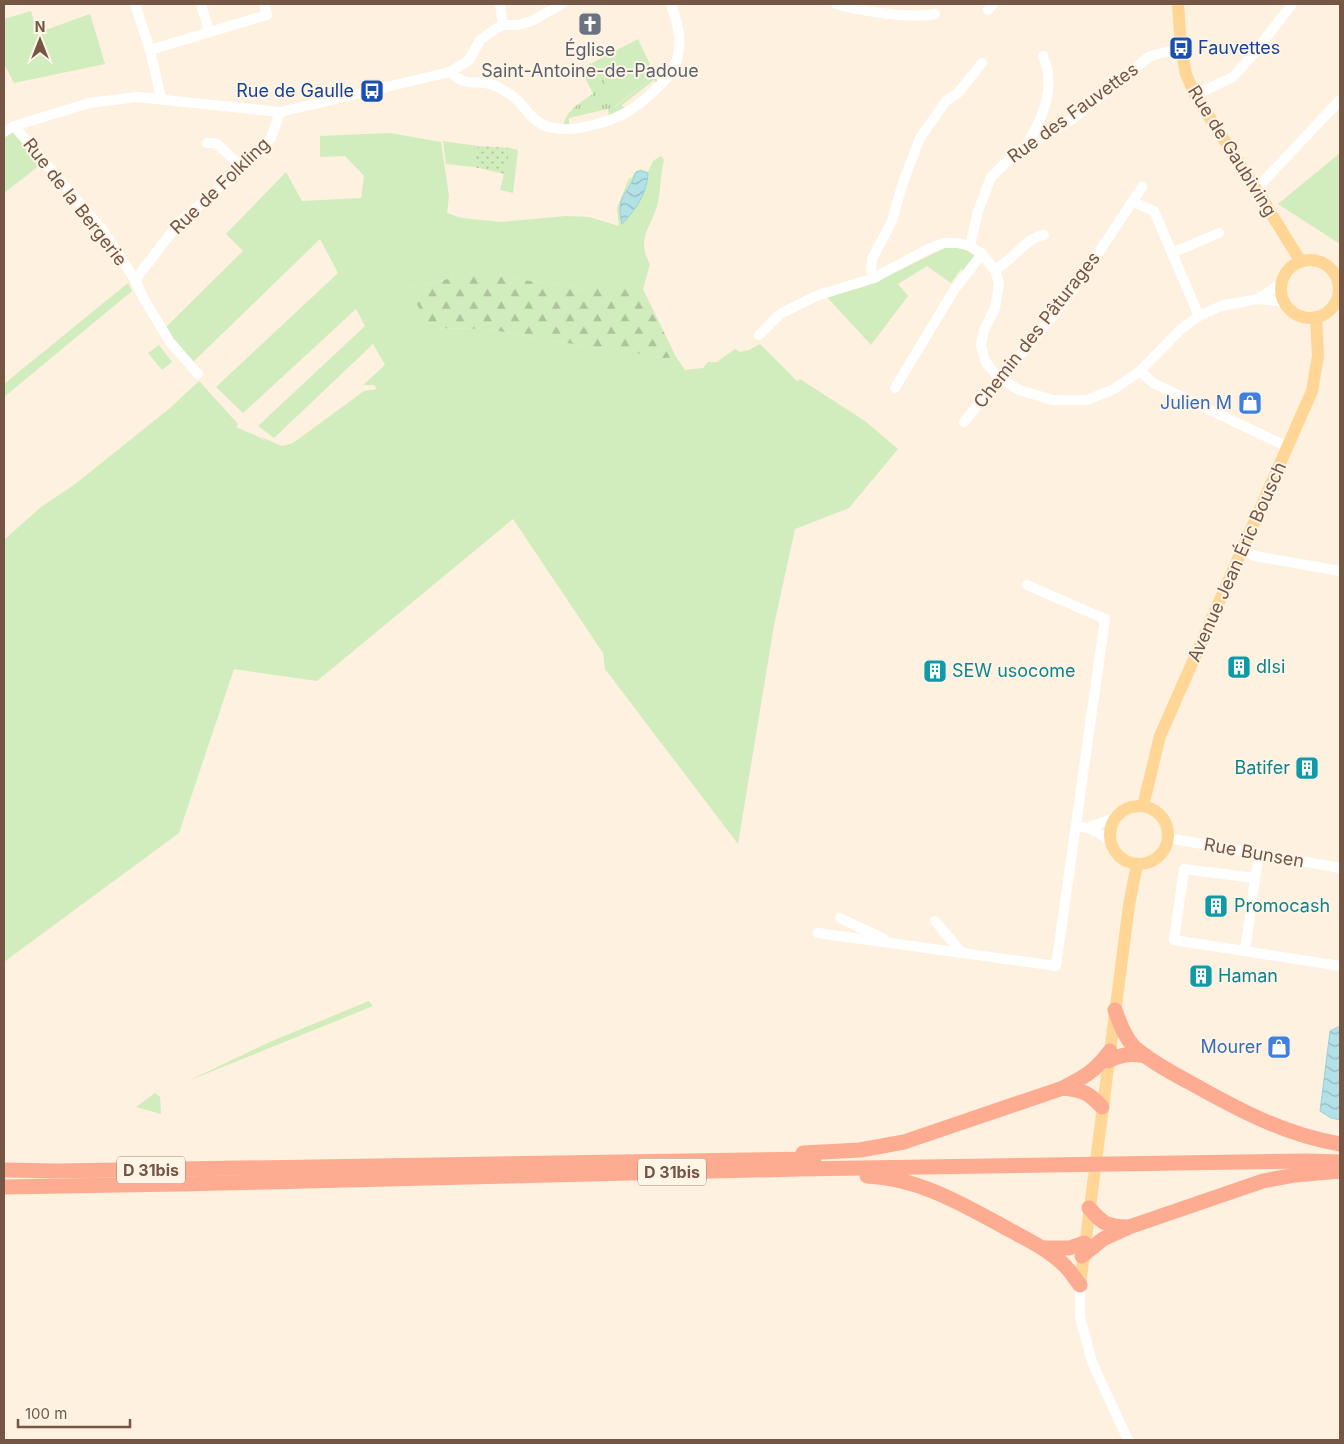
<svg xmlns="http://www.w3.org/2000/svg" width="1344" height="1444" font-family="Inter,sans-serif">
  <style>
    .grass { fill: #d1ecbd }
    .forest { fill: url(#forest-firs) }
    .park { fill: url(#park-tufts) }
    .garden { fill: url(#garden-dots) }
    .water { fill: url(#water-waves); stroke: #98d1db }
    .lines { fill: none; stroke-linecap: round; stroke-linejoin: round }
    .minor { stroke: #fff; stroke-width: 10 }
    .major { stroke: #ffd695; stroke-width: 12 }
    .highway { stroke: #fdac91; stroke-width: 15 }
    .labels { text-anchor: middle; stroke-width: 4; stroke-linejoin: round; paint-order: stroke }
    .shield { fill: #fff5e7; stroke: #9e8676; stroke-width: 1 }
    .shield-label { font-size: 16px; font-weight: bold; fill: #755645 }
    .transit-label { font-size: 18px; fill: #164399; stroke: #fff5e7; text-anchor: start }
    .worship-label { font-size: 18px; fill: #5b616d; stroke: #fff5e7 }
    .street-label { font-size: 18px; fill: #755645; stroke: #fff5e7 }
    .shop-label { font-size: 18px; fill: #366cbe; stroke: #fff5e7; text-anchor: end }
    .culture-label { font-size: 18px; fill: #0d838f; stroke: #fff5e7; text-anchor: start }
  </style>
  <defs>
    <pattern id="forest-firs" width="22" height="20" patternUnits="userSpaceOnUse" patternTransform="scale(1.25)"><rect width="22" height="20" fill="#d1ecbd"/><path d="M5 1l3.5 6h-7zM16 11l3.5 6h-7z" fill="#aec29b"/></pattern>
    <pattern id="park-tufts" width="24" height="20" patternUnits="userSpaceOnUse" patternTransform="scale(1.25)"><rect width="24" height="20" fill="#d1ecbd"/><path d="M3 7l-1-3M5 7V3M7 7l1-3M15 17l-1-3M17 17v-4M19 17l1-3" fill="none" stroke="#aec29b"/></pattern>
    <pattern id="garden-dots" width="8" height="8" patternUnits="userSpaceOnUse" patternTransform="scale(1.25)"><rect width="8" height="8" fill="#d1ecbd"/><path d="M2 2h.1M6 6h.1" fill="none" stroke="#aec29b" stroke-width="1.8" stroke-linecap="round"/></pattern>
    <pattern id="water-waves" width="16" height="10" patternUnits="userSpaceOnUse" patternTransform="scale(1.25)"><rect width="16" height="10" fill="#b3e1e8"/><path d="M0 5q4-4 8 0t8 0" fill="none" stroke="#96b9be"/></pattern>
  </defs>
  <rect width="100%" height="100%" fill="#fef1df"/>
  <!-- grass -->
  <g class="grass">
    <path d="M31 11 37 33 90 14 105 64 14 83 4 64V19Z"/>
    <path d="M638 39 655 75 614 107 596 61Z"/>
    <path d="M8 125 40 165 4 193V128Z"/>
    <path d="M390 133 441 142 449 196 447 213 462 218 501 222 566 216 589 217 619 226 617 208 629 178 631 179 634 173 640 169 648 172 653 161 661 156 664 160C660 175 661 191 657 206 650 229 636 239 650 264L643 289H585L489 275 448 279 409 288 430 328 487 329 590 347 608 348 664 357H676L685 370 703 368 708 362H717L735 349 740 352 749 350 760 344 797 381 800 379 865 421 898 449 849 508 795 529 774 625 738 844 605 669 603 653 513 519 317 681 234 669 179 833 4 962V540L41 507 74 485 170 408 199 381 238 424 236 427 261 438 267 442 261 437 282 446 293 443 364 391 377 389 374 385H363L385 365 373 344 274 438 258 426 365 326 356 309 243 413 216 387 338 273 320 239 192 363 164 329 243 251 226 234 286 172 302 201 361 198 364 176 345 156 320 157V136Z"/>
    <path d="M443 141 478 146 474 167 446 164Z"/>
    <path d="M510 148 518 150 513 193 500 190Z"/>
    <path d="M1340 153V244L1278 204Z"/>
    <path d="M955 247 965 249 975 256 964 271 961 269 951 283 927 266 898 284 908 296 871 345 827 297 866 286 937 252 945 248Z"/>
    <path d="M128 283 132 291 4 397V384Z"/>
    <path d="M159 345 172 362 162 370 148 353Z"/>
    <path d="M369 1001 373 1006 188 1081 272 1041Z"/>
    <path d="M155 1093 160 1097 161 1114 136 1107Z"/>
  </g>
  <!-- forest -->
  <path class="forest" d="M479 275H490L585 289H643L676 357 664 358 608 348 590 347 487 329 429 328 409 288 448 279Z"/>
  <!-- park -->
  <path class="park" d="M596 61 615 107 655 75 658 83 657 84 654 80 622 105 625 109 609 117 608 109 569 118V129H563C564 112 580 102 593 94L581 69Z"/>
  <!-- garden -->
  <path class="garden" d="M478 146 510 148 505 174 474 167Z"/>
  <!-- water -->
  <g class="water">
    <path d="M641 171 648 173C647 194 636 209 622 224 615 195 628 196 636 172Z"/>
    <path d="M1340 1026V1120L1331 1118 1320 1111 1330 1031Z"/>
  </g>
  <g class="lines">
    <!-- minor -->
    <g class="minor">
      <path d="M135 4 150 50 161 98"/>
      <path d="M201 4 209 31"/>
      <path d="M500 4 503 25"/>
      <path d="M836 4C859 11 912 19 935 14"/>
      <path d="M988 10 993 4"/>
      <path d="M150 50 267 15 264 4"/>
      <path d="M450 72C467 89 478 78 496 86 502 89 509 93 515 98 526 108 533 123 549 127 572 134 612 122 632 109 643 102 652 93 661 84 665 79 671 75 673 70 684 46 679 27 671 4"/>
      <path d="M1195 95 1233 77 1251 57 1292 4"/>
      <path d="M14 126 105 233 135 280 144 299 170 342 198 374"/>
      <path d="M4 132 14 126 89 103 137 97 280 112 450 72 469 60 480 40 497 28 503 25H518L532 21 562 4"/>
      <path d="M207 143H214L218 145 242 167"/>
      <path d="M1027 144C1039 124 1051 100 1048 75 1048 69 1045 62 1043 56"/>
      <path d="M1256 189 1340 100"/>
      <path d="M1133 202 1154 211 1199 316"/>
      <path d="M970 246 978 211 991 177 1018 151 1071 120 1150 56 1170 51"/>
      <path d="M1172 253 1219 233"/>
      <path d="M995 270C1013 260 1025 238 1044 235"/>
      <path d="M874 278 871 271 872 259 892 221 902 185 920 138 946 101 958 93 982 63"/>
      <path d="M135 280 178 224 242 167 271 138 280 112"/>
      <path d="M1339 287H1340"/>
      <path d="M1258 299 1282 283"/>
      <path d="M759 335 780 314 816 296 874 278 930 248 944 243H957L970 246 982 254 995 270 999 283 995 308 984 330 981 345 985 361 997 376 1019 390 1053 400H1087L1114 389 1140 371 1181 329 1199 316 1221 306 1258 299 1285 302"/>
      <path d="M1140 371 1153 383 1288 447"/>
      <path d="M895 388 954 290 982 254"/>
      <path d="M964 422 1057 311 1091 264 1142 187"/>
      <path d="M1242 549 1255 556 1340 571"/>
      <path d="M1076 826C1092 828 1099 832 1111 843"/>
      <path d="M1090 827 1117 817"/>
      <path d="M1168 838 1340 868"/>
      <path d="M1255 878 1259 854"/>
      <path d="M840 918 884 939"/>
      <path d="M935 921 962 953"/>
      <path d="M818 933 1056 966 1105 619 1027 585"/>
      <path d="M1245 951 1255 878 1184 869 1174 940 1340 966"/>
      <path d="M1080 1285V1317L1092 1362 1128 1440"/>
    </g>
    <!-- major -->
    <g class="major">
      <path d="M1178 4 1181 48 1186 74 1195 95 1256 189 1301 262"/>
      <circle cx="1310" cy="289" r="29"/>
      <path d="M1143 806 1160 736 1312 391 1318 356 1316 317"/>
      <circle cx="1139" cy="835" r="29"/>
      <path d="M1080 1285 1129 905 1137 864"/>
    </g>
    <!-- highway -->
    <g class="highway">
      <path d="M1115 1010C1120 1023 1124 1036 1134 1047 1150 1061 1170 1072 1189 1082 1237 1109 1285 1135 1340 1144"/>
      <path d="M1108 1061C1122 1054 1131 1053 1146 1056"/>
      <path d="M1063 1088C1086 1076 1095 1071 1110 1051"/>
      <path d="M803 1153 860 1150 904 1142 1063 1088C1083 1090 1089 1093 1102 1107"/>
      <path d="M4 1170 57 1171 814 1159"/>
      <path d="M867 1176C919 1178 964 1205 1008 1229 1028 1240 1050 1250 1066 1267 1071 1272 1075 1279 1080 1285"/>
      <path d="M4 1187 179 1184 799 1169 1306 1161 1340 1162"/>
      <path d="M1089 1208C1103 1224 1106 1226 1128 1227"/>
      <path d="M1043 1248H1069L1084 1243"/>
      <path d="M1082 1256 1103 1239 1129 1227 1263 1181 1295 1175 1340 1171"/>
    </g>
  </g>
  <!-- icons -->
  <defs>
    <g id="church-square" transform="scale(1.25)"><rect x="-9" y="-9" width="18" height="18" rx="4" fill="#6b7280" stroke="#fff5e7"/><path d="M-1.2-6h2.4v3.5h3.3v2.4h-3.3V6h-2.4V-.1h-3.3v-2.4h3.3Z" fill="#fff"/></g>
    <g id="bus-square" transform="scale(1.25)"><rect x="-9" y="-9" width="18" height="18" rx="4" fill="#1a4fb4" stroke="#fff5e7"/><path d="M-5-6H5V4H4V6H2V4H-2V6H-4V4H-5ZM-3.5-4V0h7V-4ZM-3.5 1.2v1.5H-2V1.2ZM2 1.2v1.5H3.5V1.2Z" fill="#fff"/></g>
    <g id="shop-square" transform="scale(1.25)"><rect x="-9" y="-9" width="18" height="18" rx="4" fill="#3f7fe0" stroke="#fff5e7"/><path d="M-5-2.5h2.3a2.7 3.5 0 0 1 5.4 0H5L5.5 6h-11ZM-1.5-2.5h3a1.5 2.3 0 0 0-3 0Z" fill="#fff"/></g>
    <g id="building-square" transform="scale(1.25)"><rect x="-9" y="-9" width="18" height="18" rx="4" fill="#0f9aa8" stroke="#fff5e7"/><path d="M-4-6H4V6H1V3H-1V6H-4ZM-2.5-4.3h1.7v1.8h-1.7ZM.8-4.3h1.7v1.8H.8ZM-2.5-1h1.7V.8h-1.7ZM.8-1h1.7V.8H.8Z" fill="#fff"/></g>
  </defs>
  <g fill-rule="evenodd">
    <use href="#church-square" x="590" y="24"/>
    <use href="#bus-square" x="1181" y="48"/>
    <use href="#bus-square" x="372" y="91"/>
    <use href="#shop-square" x="1250" y="403"/>
    <use href="#building-square" x="1239" y="667"/>
    <use href="#building-square" x="935" y="671"/>
    <use href="#building-square" x="1307" y="768"/>
    <use href="#building-square" x="1216" y="906"/>
    <use href="#building-square" x="1201" y="976"/>
    <use href="#shop-square" x="1279" y="1047"/>
  </g>
  <g class="labels">
    <!-- shield labels -->
    <g class="shield">
      <rect x="117" y="1156.5" width="68" height="27" rx="4"/>
      <rect x="638" y="1158.5" width="68" height="27" rx="4"/>
    </g>
    <g class="shield-label">
      <text x="151" y="1176">D 31bis</text>
      <text x="672" y="1178">D 31bis</text>
    </g>
    <!-- transit labels -->
    <g class="transit-label">
      <text x="1198" y="54">Fauvettes</text>
      <text x="354" y="97" text-anchor="end">Rue de Gaulle</text>
    </g>
    <!-- worship labels -->
    <g class="worship-label">
      <text x="590" y="56">Église<tspan x="590" dy="21">Saint-Antoine-de-Padoue</tspan></text>
    </g>
    <!-- street labels -->
    <g class="street-label">
      <text transform="translate(1073 113) rotate(-36)" y="6">Rue des Fauvettes</text>
      <text transform="translate(1232 151) rotate(58)" y="6">Rue de Gaubiving</text>
      <text transform="translate(220 186) rotate(-44)" y="6">Rue de Folkling</text>
      <text transform="translate(75 202) rotate(52)" y="6">Rue de la Bergerie</text>
      <text transform="translate(1037 330) rotate(-52)" y="6">Chemin des Pâturages</text>
      <text transform="translate(1237 562) rotate(-66)" y="6">Avenue Jean Éric Bousch</text>
      <text transform="translate(1254 853) rotate(10)" y="6">Rue Bunsen</text>
    </g>
    <!-- shop labels -->
    <g class="shop-label">
      <text x="1232" y="409">Julien M</text>
      <text x="1262" y="1053">Mourer</text>
    </g>
    <!-- culture labels -->
    <g class="culture-label">
      <text x="1256" y="673">dlsi</text>
      <text x="952" y="677">SEW usocome</text>
      <text x="1290" y="774" text-anchor="end">Batifer</text>
      <text x="1234" y="912">Promocash</text>
      <text x="1218" y="982">Haman</text>
    </g>
  </g>
  <!-- border -->
  <rect width="1344" height="1444" fill="none" stroke="#755645" stroke-width="10"/>
  <!-- north arrow -->
  <g transform="translate(40 40)" stroke="#fff5e7" stroke-width="4" paint-order="stroke">
  <path d="M0-4L9 19L0 12L-9 19Z" fill="#755645"/>
  <text y="-8" font-size="14" font-weight="bold" text-anchor="middle" fill="#755645">N</text>
  </g>
  <!-- scale -->
  <path d="M18 1419v8h112v-8" fill="none" stroke="#755645" stroke-width="2.5"/>
  <text x="25" y="1419" font-size="15" fill="#755645" stroke="#fff5e7" stroke-width="4" paint-order="stroke">100 m</text>
</svg>
